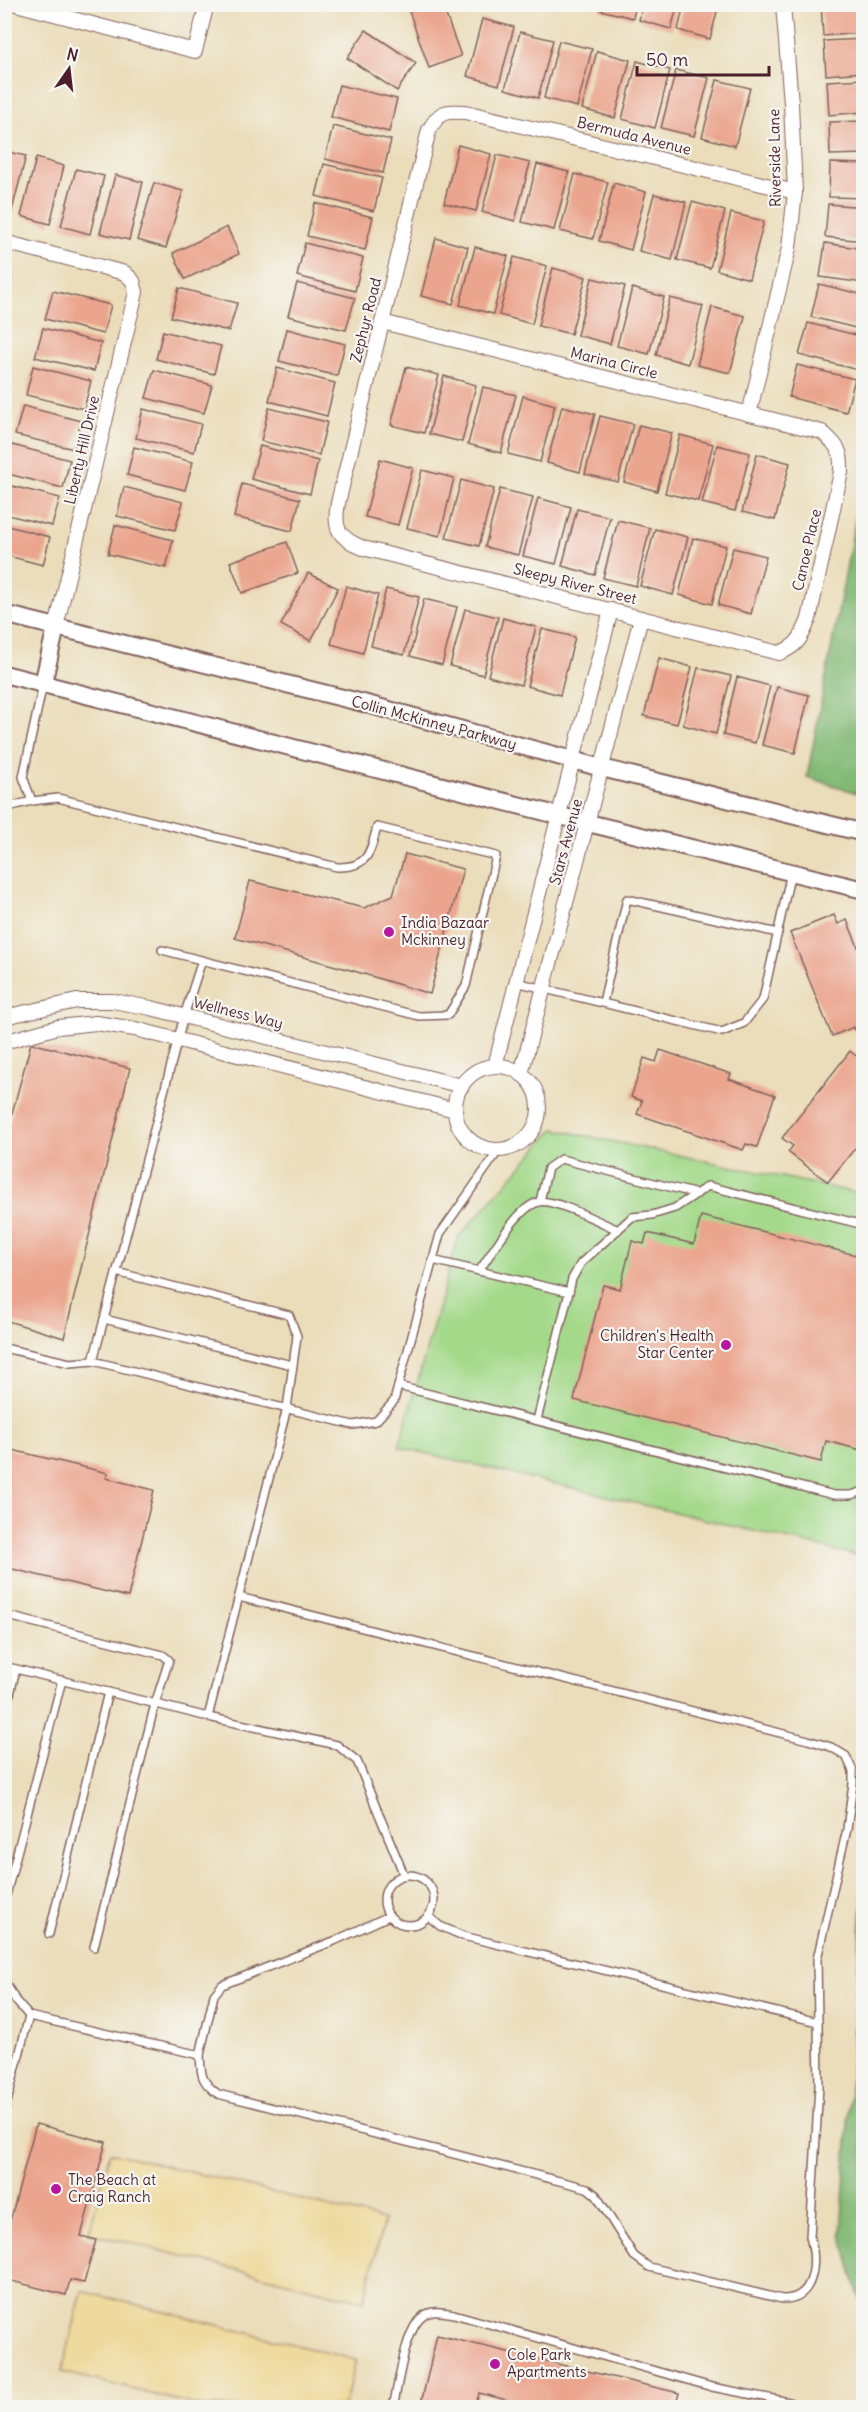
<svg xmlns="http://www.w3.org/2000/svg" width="868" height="2412" font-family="Delius,sans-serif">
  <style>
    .green { fill: #a3d989; stroke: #767c5a; stroke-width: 1.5 }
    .forest { fill: #82b975; stroke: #666c50; stroke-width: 1.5 }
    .sand { fill: #eeda9e; stroke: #9c7c64; stroke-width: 1.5 }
    .building { fill: #eba58e }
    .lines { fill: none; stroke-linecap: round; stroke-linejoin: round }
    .service-casing { stroke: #82625d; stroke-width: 10 }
    .minor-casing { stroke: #82625d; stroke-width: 16 }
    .tertiary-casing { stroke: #82625d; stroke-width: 20 }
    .service { stroke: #fff; stroke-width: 7 }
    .minor { stroke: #fff; stroke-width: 14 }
    .tertiary { stroke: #fff; stroke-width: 16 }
    .poi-dot { fill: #b5179e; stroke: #f6f6f2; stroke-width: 2 }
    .labels { text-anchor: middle; stroke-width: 4.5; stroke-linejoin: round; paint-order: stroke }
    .street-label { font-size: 15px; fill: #4a1f2b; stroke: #f6f6f2 }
    .poi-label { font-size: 15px; fill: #4a1f2b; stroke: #f6f6f2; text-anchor: start }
  </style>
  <rect width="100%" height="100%" fill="#f6f6f2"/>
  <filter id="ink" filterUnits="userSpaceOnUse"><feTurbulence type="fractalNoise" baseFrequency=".0167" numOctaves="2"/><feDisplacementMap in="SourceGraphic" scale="12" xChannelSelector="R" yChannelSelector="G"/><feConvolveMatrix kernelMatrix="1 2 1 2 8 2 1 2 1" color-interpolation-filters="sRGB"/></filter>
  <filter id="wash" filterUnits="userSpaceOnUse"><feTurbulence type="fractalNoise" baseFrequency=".008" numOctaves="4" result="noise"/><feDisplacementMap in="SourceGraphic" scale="24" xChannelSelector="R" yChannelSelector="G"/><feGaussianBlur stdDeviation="1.35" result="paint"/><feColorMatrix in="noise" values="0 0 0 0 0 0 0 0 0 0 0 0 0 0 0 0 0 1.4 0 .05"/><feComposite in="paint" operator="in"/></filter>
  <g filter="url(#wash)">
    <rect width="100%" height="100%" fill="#ebddba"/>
    <!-- green -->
    <path class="green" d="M554 1129 863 1194V1557L399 1447 458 1238Z"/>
    <!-- forest -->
    <g class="forest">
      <path d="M863 479 864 795H863L807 777Z"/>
      <path d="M863 1889V2311L841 2233Z"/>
    </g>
    <!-- sand -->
    <g class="sand">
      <path d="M110 2152 384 2220 364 2301 89 2233Z"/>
      <path d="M82 2291 356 2360 344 2407H204L62 2372Z"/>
    </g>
    <g id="blocks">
      <!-- building -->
      <g class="building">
        <path d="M428 4H442L461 56 429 68 409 11Z"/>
        <path d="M601 4H636L633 18 600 10Z"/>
        <path d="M643 4H678L671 29 639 20Z"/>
        <path d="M684 4H719L710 39 678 30Z"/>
        <path d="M821 4H864V33L823 36Z"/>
        <path d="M482 19 514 27 499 85 467 76Z"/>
        <path d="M366 30 416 63 397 91 347 58Z"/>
        <path d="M520 32 553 40 538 98 505 89Z"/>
        <path d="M864 39V72L826 75 824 41Z"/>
        <path d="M559 41 592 49 577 107 544 98Z"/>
        <path d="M597 51 630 60 615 118 582 109Z"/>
        <path d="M637 61 670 70 655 128 622 119Z"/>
        <path d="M676 70 709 78 694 136 661 128Z"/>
        <path d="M864 79V112L829 115 827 81Z"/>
        <path d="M717 80 750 88 735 146 702 137Z"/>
        <path d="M339 85 397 99 389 132 331 117Z"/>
        <path d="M864 121V154L830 155 829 122Z"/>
        <path d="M333 126 391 140 383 173 325 159Z"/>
        <path d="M458 145 491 154 476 211 444 203Z"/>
        <path d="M4 151 26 156 11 214 4 212Z"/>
        <path d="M497 155 530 163 515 221 482 212Z"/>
        <path d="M36 158 64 166 50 224 21 216Z"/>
        <path d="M830 163 864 164V198L829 197Z"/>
        <path d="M324 164 382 178 374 211 316 196Z"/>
        <path d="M537 164 569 172 554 230 522 222Z"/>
        <path d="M76 169 104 176 90 234 61 226Z"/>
        <path d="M575 174 608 182 593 239 560 231Z"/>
        <path d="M115 175 143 182 129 240 100 233Z"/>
        <path d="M154 183 183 191 166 248 137 240Z"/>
        <path d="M614 183 646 192 631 250 599 241Z"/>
        <path d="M654 194 686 202 672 260 639 251Z"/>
        <path d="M692 202 725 211 710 268 677 260Z"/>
        <path d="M315 203 373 217 365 250 307 236Z"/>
        <path d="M828 204 864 207V241L825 237Z"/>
        <path d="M731 213 764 221 749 279 717 270Z"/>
        <path d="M227 227 239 254 185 279 173 253Z"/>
        <path d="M436 238 468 247 453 304 421 296Z"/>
        <path d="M305 243 363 258 355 291 297 276Z"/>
        <path d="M825 243 864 249V283L820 277Z"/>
        <path d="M475 247 508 256 493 314 460 305Z"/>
        <path d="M514 257 547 266 532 324 499 315Z"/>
        <path d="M553 268 586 277 571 334 538 326Z"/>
        <path d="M592 278 625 286 610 344 577 335Z"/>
        <path d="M4 279 12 281 5 307H4Z"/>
        <path d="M297 283 355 298 346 330 288 316Z"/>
        <path d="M819 284 864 295V330L811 317Z"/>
        <path d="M179 288 237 303 229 331 171 317Z"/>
        <path d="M632 288 664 297 649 354 617 346Z"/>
        <path d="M53 291 111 305 103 334 45 319Z"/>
        <path d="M670 298 703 306 688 364 656 355Z"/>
        <path d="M712 307 745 316 730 373 697 365Z"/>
        <path d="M808 323 864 337 858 370 799 355Z"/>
        <path d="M43 328 101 343 94 371 35 357Z"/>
        <path d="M287 329 345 344 337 376 279 361Z"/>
        <path d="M163 331 221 346 214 374 156 359Z"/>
        <path d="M797 365 855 379 846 412 789 397Z"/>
        <path d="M33 366 91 381 84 409 26 395Z"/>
        <path d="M406 367 439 375 424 433 391 425Z"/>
        <path d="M277 368 335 383 327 416 269 401Z"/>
        <path d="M154 370 212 385 204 413 146 398Z"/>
        <path d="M444 376 476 385 462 442 429 434Z"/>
        <path d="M483 387 516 395 501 453 468 444Z"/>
        <path d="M523 396 555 405 540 462 508 454Z"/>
        <path d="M23 406 81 421 74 449 15 435Z"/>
        <path d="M562 406 595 414 580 472 547 463Z"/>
        <path d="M269 408 327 422 319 455 261 441Z"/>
        <path d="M143 409 201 424 194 452 136 438Z"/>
        <path d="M600 416 633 424 618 482 585 474Z"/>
        <path d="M639 425 672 433 657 491 624 482Z"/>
        <path d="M680 435 713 444 698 501 665 493Z"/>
        <path d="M12 445 70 460 63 488 4 473Z"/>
        <path d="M717 445 750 453 735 511 702 503Z"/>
        <path d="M260 446 318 461 310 494 251 479Z"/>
        <path d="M134 447 193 462 185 490 127 475Z"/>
        <path d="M757 454 790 463 775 520 742 512Z"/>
        <path d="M380 459 413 468 398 525 365 517Z"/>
        <path d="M422 470 454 478 440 536 407 528Z"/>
        <path d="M461 480 494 489 479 546 446 538Z"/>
        <path d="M4 484 60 498 52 526 4 514Z"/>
        <path d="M242 484 300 499 292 531 234 517Z"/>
        <path d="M124 487 183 502 175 530 117 516Z"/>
        <path d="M500 489 533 497 518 555 485 547Z"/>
        <path d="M538 498 571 507 556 564 523 556Z"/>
        <path d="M577 509 610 517 595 575 562 566Z"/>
        <path d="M618 520 650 528 636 586 603 578Z"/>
        <path d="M4 525 50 537 43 565 4 555Z"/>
        <path d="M115 525 173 540 166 568 108 554Z"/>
        <path d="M655 529 688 537 673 595 640 586Z"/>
        <path d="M693 538 726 546 712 604 679 595Z"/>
        <path d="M287 542 298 573 242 593 230 562Z"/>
        <path d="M733 548 766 556 751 614 718 605Z"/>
        <path d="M308 573 338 588 311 641 281 625Z"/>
        <path d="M346 586 378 595 363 653 331 644Z"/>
        <path d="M386 589 419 597 404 655 371 646Z"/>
        <path d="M424 599 457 607 442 665 410 656Z"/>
        <path d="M465 609 498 617 483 675 450 666Z"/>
        <path d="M503 618 536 627 521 685 488 676Z"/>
        <path d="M542 629 575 637 560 695 527 686Z"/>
        <path d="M659 658 692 667 677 724 644 716Z"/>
        <path d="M698 668 731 676 716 734 683 725Z"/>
        <path d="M737 677 770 686 755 743 723 735Z"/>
        <path d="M777 687 809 695 795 753 762 745Z"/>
        <path d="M405 854 463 869 430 994 354 971 235 938 250 881 364 908 393 895Z"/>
        <path d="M834 915 838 924 847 920 861 954 864 953V1026L855 1030 854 1027 832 1036 790 933Z"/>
        <path d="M31 1043 130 1068 64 1338 4 1320V1143Z"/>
        <path d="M660 1050 731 1074 729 1079 775 1095 757 1147 746 1144 743 1150 637 1114 642 1101 631 1097 644 1058 656 1062Z"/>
        <path d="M850 1051 864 1062V1137L828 1182 788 1152 793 1146 782 1138Z"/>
        <path d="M701 1216 864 1257V1442L861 1450 826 1441 821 1462 574 1400 603 1285 620 1289 632 1241 644 1244 647 1233 694 1244Z"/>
        <path d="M4 1448 108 1473 106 1478 154 1490 128 1597 4 1567Z"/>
        <path d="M36 2124 106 2142 81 2236 96 2240 84 2283 70 2280 66 2295 4 2279V2244Z"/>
        <path d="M437 2335 679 2393 675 2408H539L479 2393 475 2408H420Z"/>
      </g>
    </g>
  </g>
  <g filter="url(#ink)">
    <use href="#blocks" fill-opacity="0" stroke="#82625d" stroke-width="1.5"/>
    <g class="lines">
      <!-- service casing -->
      <g class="service-casing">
        <g id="service">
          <path d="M32 801 23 777 43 684"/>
          <path d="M4 808 32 801 58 798 337 867C368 868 370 853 377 827L496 856 466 986 448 1015 419 1016 162 950"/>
          <path d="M516 982 722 1032 744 1023 763 999 791 872"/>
          <path d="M603 1002 627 899 778 933"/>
          <path d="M540 1201 548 1168 561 1159 697 1194"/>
          <path d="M432 1260 569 1292 572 1279 581 1263 632 1217 652 1215 675 1208 708 1186 864 1225"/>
          <path d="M479 1271C492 1253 518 1206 539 1202 553 1198 602 1223 618 1230"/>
          <path d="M116 1272 289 1315 297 1336 287 1408 208 1717"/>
          <path d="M104 1319 292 1365"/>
          <path d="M4 1348 70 1363 93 1361 353 1425 376 1421 394 1401 440 1234 499 1150"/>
          <path d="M93 1361 184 1016 202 960"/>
          <path d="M398 1386 834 1495H851L864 1491"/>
          <path d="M537 1420 569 1292"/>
          <path d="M4 1615 163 1655 169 1660 155 1704 94 1947"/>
          <path d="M4 1666 208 1717 337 1745 357 1761 404 1875"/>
          <path d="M4 1719 16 1669"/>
          <circle cx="409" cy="1900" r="25"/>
          <path d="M4 1903 62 1680"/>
          <path d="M429 1917 440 1926 463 1936 818 2022"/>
          <path d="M49 1934 108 1692"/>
          <path d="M4 1980 16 2001 29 2016 200 2055C201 2075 201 2082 218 2094L587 2188 596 2195 634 2256 649 2267 782 2299C816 2300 817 2261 810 2237L819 2086 817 1959 847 1829 853 1783V1771L846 1756 831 1747 808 1740 239 1597"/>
          <path d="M200 2055 214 1995 222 1985 334 1941 389 1916"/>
          <path d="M4 2114 29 2016"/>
          <path d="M393 2408C398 2386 405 2330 422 2317 431 2309 443 2312 454 2314L712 2387 789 2402 800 2408"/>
        </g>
      </g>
      <!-- minor casing -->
      <g class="minor-casing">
        <g id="minor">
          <path d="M16 4 195 51 207 4"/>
          <path d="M4 242 125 273 133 281 136 292 56 627"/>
          <path d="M382 322 822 432C838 446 842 451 841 472L809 619C802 637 797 647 779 653L363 548C339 538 333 529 338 503L429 130C440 111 444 111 465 112L795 192"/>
          <path d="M749 414 789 248 795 192 791 103 783 4"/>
          <path d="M4 1017 77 1001H113L151 1008 462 1086"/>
          <path d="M4 1042 58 1027 96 1023 135 1029 455 1110"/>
          <path d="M495 1066 611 610"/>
          <circle cx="497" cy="1108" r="42"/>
          <path d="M521 1074 641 618"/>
        </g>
      </g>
      <!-- tertiary casing -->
      <g class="tertiary-casing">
        <g id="tertiary">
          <path d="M4 614 363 703 602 768 864 833"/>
          <path d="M4 674 588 823 864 890"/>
          <path d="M43 684 56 627"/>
        </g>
      </g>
      <!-- service -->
      <use href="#service" class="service"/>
      <!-- minor -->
      <use href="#minor" class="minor"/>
      <!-- tertiary -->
      <use href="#tertiary" class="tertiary"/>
    </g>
  </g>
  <!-- markers -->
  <g class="poi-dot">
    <circle cx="389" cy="932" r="6"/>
    <circle cx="726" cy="1345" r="6"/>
    <circle cx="56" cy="2189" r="6"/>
    <circle cx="495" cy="2364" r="6"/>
  </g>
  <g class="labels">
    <!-- street labels -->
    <g class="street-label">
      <text transform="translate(634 136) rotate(14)" y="5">Bermuda Avenue</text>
      <text transform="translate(775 158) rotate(-91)" y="5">Riverside Lane</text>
      <text transform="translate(366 320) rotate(-76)" y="5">Zephyr Road</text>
      <text transform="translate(614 363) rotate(14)" y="5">Marina Circle</text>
      <text transform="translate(82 450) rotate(-77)" y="5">Liberty Hill Drive</text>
      <text transform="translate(807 550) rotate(-77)" y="5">Canoe Place</text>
      <text transform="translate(575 584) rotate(14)" y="5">Sleepy River Street</text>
      <text transform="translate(434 723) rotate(15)" y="5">Collin McKinney Parkway</text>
      <text transform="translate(566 842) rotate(-75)" y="5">Stars Avenue</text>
      <text transform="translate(238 1013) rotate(14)" y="5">Wellness Way</text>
    </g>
    <!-- poi labels -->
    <g class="poi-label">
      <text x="401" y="928">India Bazaar<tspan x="401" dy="17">Mckinney</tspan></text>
      <text x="714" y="1341" text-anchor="end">Children's Health<tspan x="714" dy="17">Star Center</tspan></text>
      <text x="68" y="2185">The Beach at<tspan x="68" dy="17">Craig Ranch</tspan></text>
      <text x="507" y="2360">Cole Park<tspan x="507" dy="17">Apartments</tspan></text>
    </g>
  </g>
  <!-- margin -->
  <rect width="868" height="2412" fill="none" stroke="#f6f6f2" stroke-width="24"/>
  <!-- north arrow -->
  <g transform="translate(69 69) rotate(14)" stroke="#f6f6f2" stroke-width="4.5" paint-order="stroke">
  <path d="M0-4.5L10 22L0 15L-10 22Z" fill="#4a1f2b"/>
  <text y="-9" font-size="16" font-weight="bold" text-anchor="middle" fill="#4a1f2b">N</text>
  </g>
  <!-- scale -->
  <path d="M637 66v9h132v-9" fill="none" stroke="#4a1f2b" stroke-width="3"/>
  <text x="646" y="66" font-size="18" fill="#4a1f2b" stroke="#f6f6f2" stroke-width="4.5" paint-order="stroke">50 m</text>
</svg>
